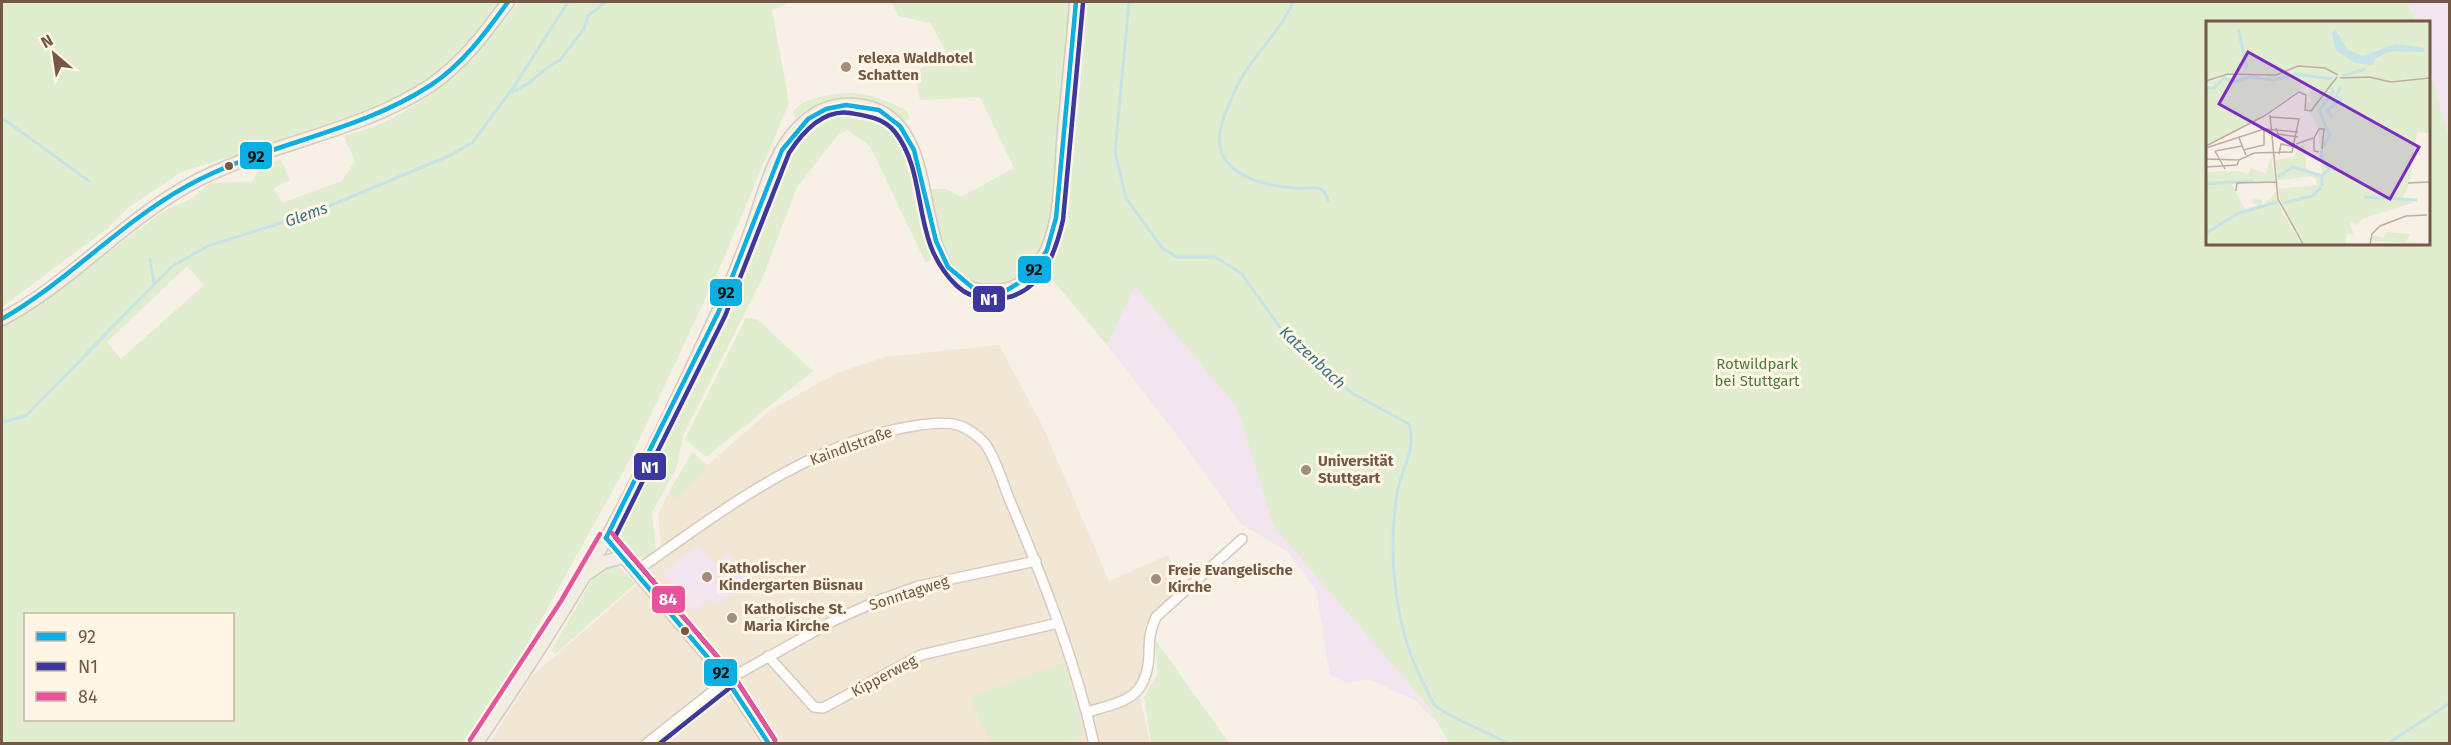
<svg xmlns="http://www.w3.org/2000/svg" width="2451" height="745" font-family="'Fira Sans',sans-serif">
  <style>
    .residential { fill: #f2e6d5 }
    .education { fill: #f2e5f0 }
    .green { fill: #e0edcf; fill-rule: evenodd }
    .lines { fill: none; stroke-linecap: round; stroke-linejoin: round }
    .stream { stroke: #c7e3e7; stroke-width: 3 }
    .minor-casing { stroke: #d5cbc1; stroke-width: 12 }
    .major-casing { stroke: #d5cbc3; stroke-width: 15 }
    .minor { stroke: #fefdfb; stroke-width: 9 }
    .major { stroke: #f2ede3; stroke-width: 12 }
    .bus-1-casing { stroke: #fff6e6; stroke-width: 9 }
    .bus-2-casing { stroke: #fff6e6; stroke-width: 9 }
    .bus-3-casing { stroke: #fff6e6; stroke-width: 9 }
    .bus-1 { stroke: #0cafe1; stroke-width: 4.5 }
    .bus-2 { stroke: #3c389e; stroke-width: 4.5 }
    .bus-3 { stroke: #e7549e; stroke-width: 4.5 }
    .poi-dot { fill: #a28d7e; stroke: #fff6e6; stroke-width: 2 }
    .bus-dot { fill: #745846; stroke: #fff6e6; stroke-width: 2 }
    .labels { text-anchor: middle; stroke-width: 6; stroke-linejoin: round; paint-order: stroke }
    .poi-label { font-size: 15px; font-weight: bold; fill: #745846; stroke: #fff6e6; text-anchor: start }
    .park-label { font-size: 15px; fill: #4d7b3d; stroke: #fff6e6 }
    .street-label { font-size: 15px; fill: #745846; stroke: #fff6e6 }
    .water-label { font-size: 16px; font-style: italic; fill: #3b7483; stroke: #fff6e6 }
    .inset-river { fill: none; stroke: #c7e3e7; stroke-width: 3 }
    .inset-road { fill: none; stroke: #beaea1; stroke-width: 1.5 }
    .view { fill: #7b2cbf; fill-opacity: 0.15; stroke: #7b2cbf; stroke-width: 3 }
    .inset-edge { fill: none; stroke: #745846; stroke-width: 3 }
    .line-badge { stroke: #fff6e6; stroke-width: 2 }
    .badge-label { font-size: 16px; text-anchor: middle; font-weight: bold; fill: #fff }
    .pale-badge-label { font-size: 16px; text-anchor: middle; font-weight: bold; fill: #111 }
  </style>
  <rect width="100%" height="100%" fill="#f6f0e6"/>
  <!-- residential -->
  <path class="residential" d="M999 345 1043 427 1109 581 1168 555 1183 585 1151 614 1144 632 1145 670 1138 687 1150 743 489 744 531 677 638 584 661 544 658 515 669 492 678 499 707 465 772 409 837 373 885 357Z"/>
  <!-- education -->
  <g class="education">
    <path d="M2407 2H2449V141L2429 69 2428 22H2416Z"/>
    <path d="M1169 212 1469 682 1433 719 1416 701 1369 679 1347 683 1330 675 1316 590 1288 552 1241 524 1186 447 1107 345Z"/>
    <path d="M699 545 715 564 730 553 753 582 716 605 710 598 694 612 662 572Z"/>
  </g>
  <!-- green -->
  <g class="green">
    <path d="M2 2H499L464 51 418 87 366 110 268 145 181 172 129 207 108 228 2 307Z"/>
    <path d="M519 2H790L772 10 789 103 717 274 629 461 517 663 463 743H2V327L36 307 162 212 192 198 210 183 252 182 260 166 280 159 290 180 274 188 282 203 342 181 355 161 344 136C420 117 473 63 519 2ZM187 266 204 285 121 359 107 342ZM26 614H232V720H26Z"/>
    <path d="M891 2H1071C1066 49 1062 96 1057 143 1054 181 1056 226 1036 259 1022 281 996 291 972 281 938 266 936 220 931 189H946L961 197 1014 168 980 97 920 100 915 73 946 51 930 23 899 16Z"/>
    <path d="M1084 2H2407L2416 22H2208V243H2428L2429 69 2450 141 2449 743H1449L1428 706 1274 527 1237 407 1135 286 1107 345 1043 268 1052 253 1063 216Z"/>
    <path d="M853 93C873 94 889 102 907 111L910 119 904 121C877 101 849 89 816 105 809 109 803 114 796 118L793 113C799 97 838 93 853 93Z"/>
    <path d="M837 113C921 106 915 202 934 258L926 263 870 146 847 130 837 136 797 187 762 279 684 433 676 469 652 512 656 549 645 559 638 558 622 543 620 531 737 294 784 160 803 132 825 117Z"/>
    <path d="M746 318 757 319 813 371 706 457 685 439Z"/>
    <path d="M692 452 707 465 678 500 669 492Z"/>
    <path d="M616 565 636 583 555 654 551 651 592 580 606 566Z"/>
    <path d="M1154 638 1229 743H1151L1144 697 1158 673Z"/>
    <path d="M1063 663 1083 728 1079 739 1059 744 991 743 969 697Z"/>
  </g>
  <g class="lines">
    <!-- stream -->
    <g class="stream">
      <path d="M1129 2 1115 152 1126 198 1162 248 1177 257H1215L1241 273 1279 326 1327 373 1352 393 1409 424C1417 449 1401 470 1397 494 1387 556 1395 631 1425 686 1428 692 1431 702 1436 706 1446 716 1495 736 1510 744"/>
      <path d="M1293 2C1278 37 1245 61 1232 98 1227 109 1221 121 1220 132 1214 174 1261 185 1294 188 1308 190 1323 181 1328 200"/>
      <path d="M509 94 529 83 544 70 560 60 584 29 588 16 605 2"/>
      <path d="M2 118 89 181"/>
      <path d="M150 260 154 283"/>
      <path d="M2 422 26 416 171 267 208 246 315 212 451 155 473 142 515 85 568 2"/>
      <path d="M2387 744 2450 703"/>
    </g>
    <!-- minor casing -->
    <g class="minor-casing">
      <g id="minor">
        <path d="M606 538 727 680 769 744"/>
        <path d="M636 571C722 511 812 440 920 425 933 423 953 421 965 428 972 432 981 438 986 445 998 463 1004 488 1013 508 1045 584 1076 663 1094 744"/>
        <path d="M768 656 814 707 823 708 921 655 1058 623"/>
        <path d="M1087 712C1125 701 1147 699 1149 654 1149 639 1150 630 1156 617L1242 539"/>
        <path d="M646 744 727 680 833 621 877 601 919 586 1036 561"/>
      </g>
    </g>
    <!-- major casing -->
    <g class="major-casing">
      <g id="major">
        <path d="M2 319C69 284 120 224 187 186 263 143 358 134 431 85 463 63 485 33 508 2"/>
        <path d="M588 573 604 562 624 557"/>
        <path d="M476 744C522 677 566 609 606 539 646 467 682 390 716 316 730 287 741 258 752 228 764 194 773 152 800 126 815 111 834 103 855 105 960 113 894 295 993 291 1012 291 1028 282 1038 266 1064 228 1060 173 1064 129 1068 86 1073 44 1076 2"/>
      </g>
    </g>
    <!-- minor -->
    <use href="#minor" class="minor"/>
    <!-- major -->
    <use href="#major" class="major"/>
    <!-- bus-1 casing -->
    <g class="bus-1-casing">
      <g id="bus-1">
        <path d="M2 319C68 281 120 223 187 186 264 143 356 134 431 85 463 64 486 32 508 2"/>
        <path d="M606 538 718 313 782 150 808 119 826 109 846 105 879 110 900 126 914 150 936 241 948 267 973 288 990 292 1007 290 1030 276 1047 250 1056 218 1076 2"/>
        <path d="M606 538 727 680 769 744"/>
      </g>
    </g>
    <!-- bus-2 casing -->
    <g class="bus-2-casing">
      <g id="bus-2">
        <path d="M775 740 733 675 615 537 725 316 789 153C802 133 823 109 850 113 867 116 884 118 895 132 930 177 909 241 957 286 972 300 994 302 1013 296 1045 284 1056 250 1063 220L1083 3"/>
        <path d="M659 744 732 686"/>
      </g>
    </g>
    <!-- bus-3 casing -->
    <g class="bus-3-casing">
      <g id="bus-3">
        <path d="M612 533 733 675 775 740"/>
        <path d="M470 740 561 601 600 534"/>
      </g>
    </g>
    <!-- bus-1 -->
    <use href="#bus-1" class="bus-1"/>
    <!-- bus-2 -->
    <use href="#bus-2" class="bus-2"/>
    <!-- bus-3 -->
    <use href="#bus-3" class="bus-3"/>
  </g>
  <!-- markers -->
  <g class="poi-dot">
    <circle cx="846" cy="67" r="6"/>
    <circle cx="1306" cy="470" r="6"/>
    <circle cx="707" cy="577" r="6"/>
    <circle cx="1156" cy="579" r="6"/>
    <circle cx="732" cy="618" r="6"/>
  </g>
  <g class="bus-dot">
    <circle cx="229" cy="166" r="5"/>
    <circle cx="685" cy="631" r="5"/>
  </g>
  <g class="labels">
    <!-- poi labels -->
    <g class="poi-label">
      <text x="858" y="63">relexa Waldhotel<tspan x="858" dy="17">Schatten</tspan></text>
      <text x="1318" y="466">Universität<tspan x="1318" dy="17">Stuttgart</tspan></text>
      <text x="719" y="573">Katholischer<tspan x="719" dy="17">Kindergarten Büsnau</tspan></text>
      <text x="1168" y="575">Freie Evangelische<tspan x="1168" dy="17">Kirche</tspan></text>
      <text x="744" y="614">Katholische St.<tspan x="744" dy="17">Maria Kirche</tspan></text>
    </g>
    <!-- park labels -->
    <g class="park-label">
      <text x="1757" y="369">Rotwildpark<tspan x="1757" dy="17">bei Stuttgart</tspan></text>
    </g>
    <!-- street labels -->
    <g class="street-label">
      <text transform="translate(851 446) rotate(-20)" y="5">Kaindlstraße</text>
      <text transform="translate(909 593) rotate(-18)" y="5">Sonntagweg</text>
      <text transform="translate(884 676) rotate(-28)" y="5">Kipperweg</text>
    </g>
    <!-- water labels -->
    <g class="water-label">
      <text transform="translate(306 214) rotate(-20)" y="6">Glems</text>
      <text transform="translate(1313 357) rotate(43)" y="6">Katzenbach</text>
    </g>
  </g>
  <!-- overview -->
  <g transform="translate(2206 21)">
    <rect width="224" height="224" fill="#f6f0e6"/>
    <path d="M0 0H223V112L211 111 203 163 196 178 209 181 158 197 150 204 144 200 147 213H141L139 223H98L76 186 72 168 111 164 110 158 105 155 73 159V163L69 139 88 136 98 120 101 150 116 154 112 107 104 90 130 57 104 90 98 85 100 80 106 82 102 74 106 69 104 63 96 62 93 69 98 71 101 75 92 70 52 97 0 124V67L7 65 0 61 45 52 59 57 61 54H72L92 46 128 51 91 45 68 53 43 51 0 60ZM65 135 69 160 41 162 31 158 26 163 39 189 52 184 46 182 47 178 56 179V185L70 171 76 191 96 223H4L0 216V151L33 150 42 153 45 147 60 153ZM182 211 204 213 200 221 209 222 166 220 167 214 177 217Z" fill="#e0edcf"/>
    <path d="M129 8 142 29 157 35 189 23 218 27V31L185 30 170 37 166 44 149 42 130 29 126 13Z" fill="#c7e3e7"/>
    <path class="inset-river" d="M32 8 41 47M136 55 159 48M0 67H8L18 57 28 61 44 56 69 59 90 53 126 58M127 97 121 89 135 79 130 75 135 65M117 125 124 115 113 89 127 71 125 67M116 129 115 136 123 148 116 155V165M72 156 87 146 116 155M0 163 47 160M158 176 211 179M77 182 107 175 115 166M0 212 33 192 72 181"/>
    <path class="inset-road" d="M134 57 163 56 185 61 224 57M0 60 22 53 70 54 92 45 119 47 132 54M64 94 72 178 97 223M70 107 72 113 92 116M33 117 40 134M108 117 113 108H118L116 128M108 117V130L113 131M90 123 107 117M0 125 58 95 93 71 100 74 99 89 105 90 131 56M0 127 58 108 92 111M37 129 58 124V108M9 130 36 125M9 130 19 148M73 133 75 123 89 126M0 138 33 139 48 132 86 131 93 98 64 96M0 146 31 144 33 139M224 153V206M202 162 223 161M30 170 31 162 70 161M164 223 166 213 174 205 200 195 221 194"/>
    <path class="view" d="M42 31 213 126 184 178 13 83Z"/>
    <rect width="224" height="224" class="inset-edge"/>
  </g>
  <g class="line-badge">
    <rect x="239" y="141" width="34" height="29" rx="6" fill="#0cafe1"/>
    <rect x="1017" y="255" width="35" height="29" rx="6" fill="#0cafe1"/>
    <rect x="709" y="278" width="34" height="29" rx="6" fill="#0cafe1"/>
    <rect x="972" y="285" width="34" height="28" rx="6" fill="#3c389e"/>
    <rect x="633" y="452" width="34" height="29" rx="6" fill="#3c389e"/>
    <rect x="651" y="585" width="35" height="29" rx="6" fill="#e7549e"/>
    <rect x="703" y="658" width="35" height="29" rx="6" fill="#0cafe1"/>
  </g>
  <g class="badge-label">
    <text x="989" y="305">N1</text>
    <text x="650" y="473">N1</text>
    <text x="668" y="605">84</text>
  </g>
  <g class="pale-badge-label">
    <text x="256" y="162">92</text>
    <text x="1034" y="275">92</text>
    <text x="726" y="298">92</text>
    <text x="721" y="678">92</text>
  </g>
  <!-- border -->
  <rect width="2451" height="745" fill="none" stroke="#745846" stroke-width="6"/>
  <!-- legend -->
  <rect x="24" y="613" width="210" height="108" fill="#fff6e6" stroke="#c7b7a6" stroke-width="1.5"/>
  <rect x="36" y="632" width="30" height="9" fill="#0cafe1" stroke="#c7b7a6" stroke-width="1.5"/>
  <text x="78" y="643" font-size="18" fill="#745846">92</text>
  <rect x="36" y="662" width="30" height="9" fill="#3c389e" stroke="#c7b7a6" stroke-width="1.5"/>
  <text x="78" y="673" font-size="18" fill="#745846">N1</text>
  <rect x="36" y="692" width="30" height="9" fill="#e7549e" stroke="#c7b7a6" stroke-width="1.5"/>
  <text x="78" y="703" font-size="18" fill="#745846">84</text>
  <!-- north arrow -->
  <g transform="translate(54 54) rotate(331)" stroke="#fff6e6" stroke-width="4.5" paint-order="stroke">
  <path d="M0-4.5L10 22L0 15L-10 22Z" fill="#745846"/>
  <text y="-9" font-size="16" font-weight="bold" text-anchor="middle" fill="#745846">N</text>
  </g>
</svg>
